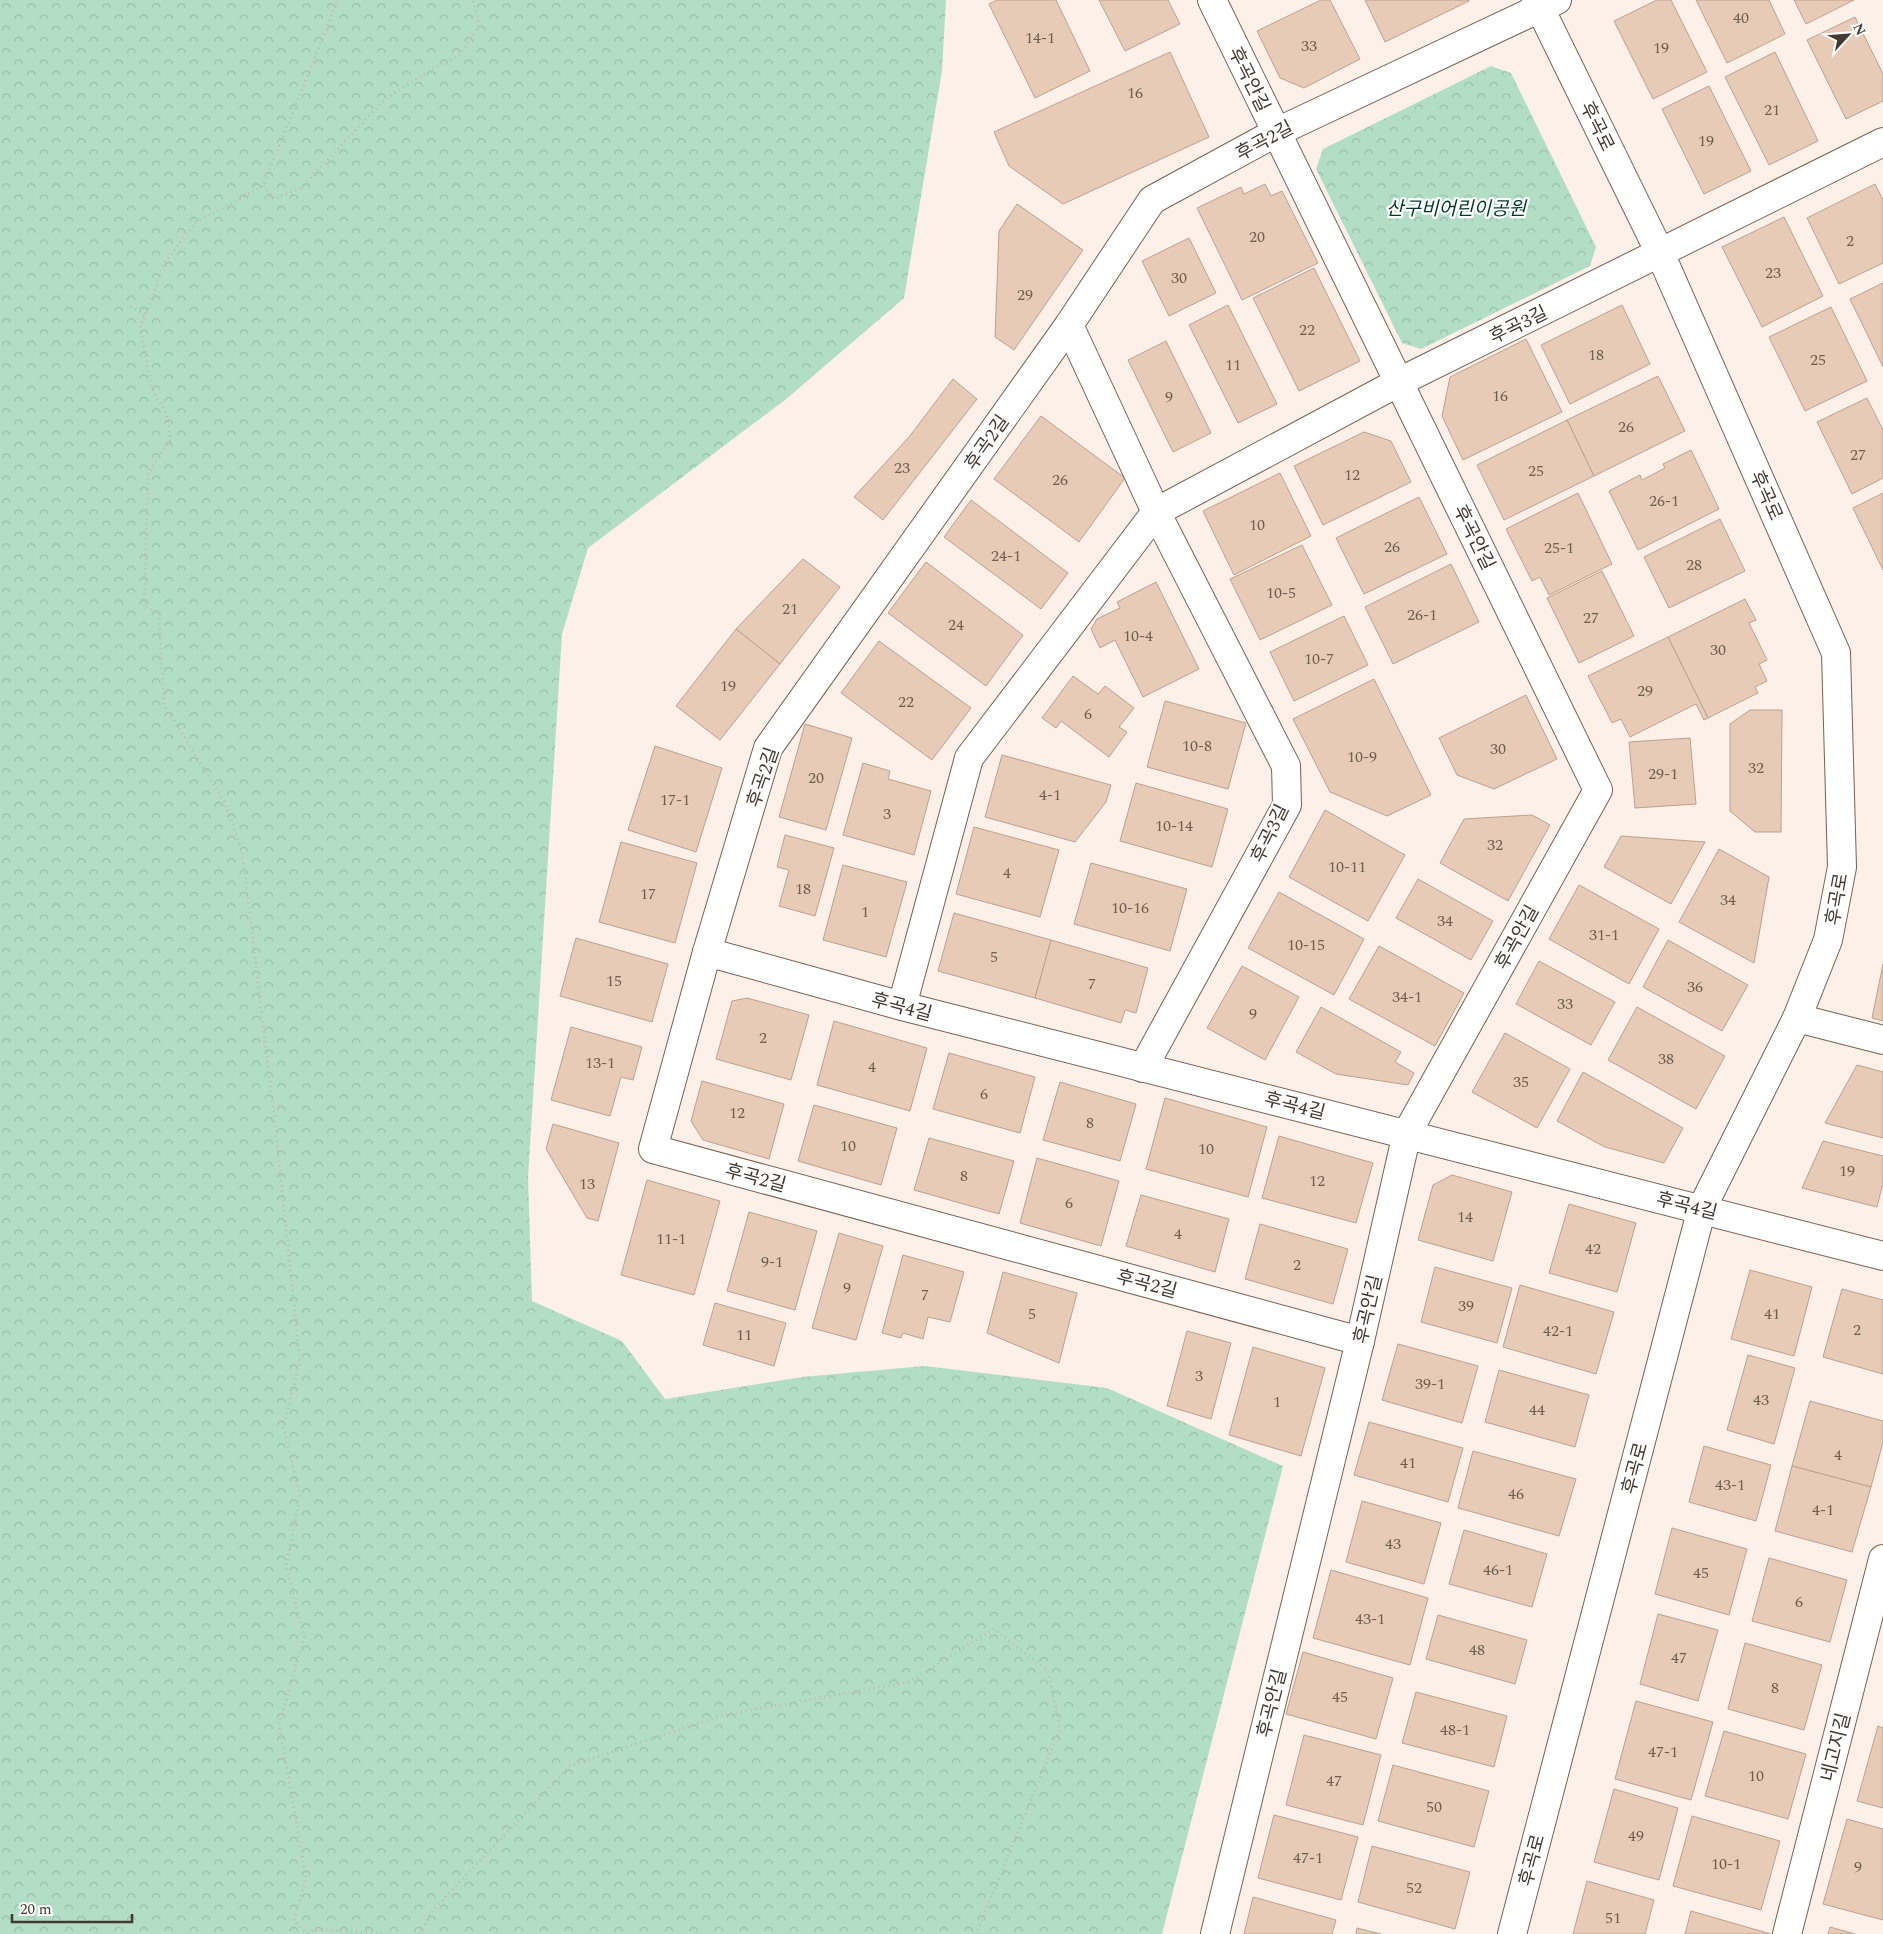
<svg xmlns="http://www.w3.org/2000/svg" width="1883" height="1934" font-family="Spectral,'Noto Sans KR',serif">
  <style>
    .forest { fill: url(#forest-crowns) }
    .building { fill: #e8cbb6; stroke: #bca18d }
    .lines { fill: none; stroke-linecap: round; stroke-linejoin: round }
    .minor-casing { stroke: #7a614f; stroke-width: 30 }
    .tertiary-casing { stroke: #7a614f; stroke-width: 30 }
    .path { stroke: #c5b9b1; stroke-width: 3; stroke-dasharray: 1 4; stroke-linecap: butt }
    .minor { stroke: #fff; stroke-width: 28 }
    .tertiary { stroke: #fff; stroke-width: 28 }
    .labels { text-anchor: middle; stroke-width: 4.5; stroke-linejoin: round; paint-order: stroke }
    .number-label { font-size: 16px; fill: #6d5e52 }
    .street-label { font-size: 19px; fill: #443930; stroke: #fff }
    .park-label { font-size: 19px; font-style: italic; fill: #003923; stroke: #fff }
  </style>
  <defs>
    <pattern id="forest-crowns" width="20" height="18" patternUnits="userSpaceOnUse" patternTransform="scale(1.25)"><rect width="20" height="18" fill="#b2dec6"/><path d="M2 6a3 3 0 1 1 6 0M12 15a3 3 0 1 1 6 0" fill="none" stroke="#9abfaa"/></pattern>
  </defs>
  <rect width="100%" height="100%" fill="#fcf0e8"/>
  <!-- forest -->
  <g class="forest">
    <path d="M0 0H946L942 71 904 298 785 400 588 548 562 634 528 1177 532 1301 622 1341 665 1399 802 1377 925 1366 1107 1388 1283 1466 1162 1934H0Z"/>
    <path d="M1491 66 1511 73 1596 247 1590 266 1421 349 1402 343 1316 169 1323 149Z"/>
  </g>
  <!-- building -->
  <g class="building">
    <path d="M997 0H1056L1090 71 1035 98 989 4Z"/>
    <path d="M1099 0H1168L1180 24 1125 51Z"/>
    <path d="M1321 0H1330L1360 59 1304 88 1280 78 1257 31Z"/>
    <path d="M1365 0H1469V1L1385 42Z"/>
    <path d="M1657 0H1671L1707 72 1653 99 1614 21Z"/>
    <path d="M1696 0H1769L1785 34 1727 63Z"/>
    <path d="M1794 0H1854L1806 24Z"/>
    <path d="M1855 17 1883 74V101L1846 119 1807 40Z"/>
    <path d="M1170 52 1209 137 1063 204 1009 166 994 132Z"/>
    <path d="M1775 52 1818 141 1769 165 1725 77Z"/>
    <path d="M1709 86 1751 171 1704 194 1662 109Z"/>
    <path d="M1265 184 1271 196 1282 191 1318 263 1242 300 1197 208 1241 187 1244 194Z"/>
    <path d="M1875 184 1883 200V263L1839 284 1807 218Z"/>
    <path d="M1017 204 1083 250 1014 350 995 337 999 231Z"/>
    <path d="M1784 217 1823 296 1762 327 1722 247Z"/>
    <path d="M1189 238 1216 293 1169 316 1142 261Z"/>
    <path d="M1314 268 1360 361 1299 391 1253 298Z"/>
    <path d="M1883 283V367L1850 299Z"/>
    <path d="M1228 305 1277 404 1238 423 1189 325Z"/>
    <path d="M1622 305 1650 364 1570 404 1541 345Z"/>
    <path d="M1831 307 1867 381 1805 411 1769 337Z"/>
    <path d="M1526 339 1562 412 1463 460 1442 416 1450 377Z"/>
    <path d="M1166 341 1211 433 1173 452 1128 360Z"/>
    <path d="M1658 376 1685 431 1594 476 1567 420Z"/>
    <path d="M953 379 977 399 883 520 854 497 909 437Z"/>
    <path d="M1867 398 1883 430V478L1852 494 1817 422Z"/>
    <path d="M1041 416 1125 478 1079 542 994 479Z"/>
    <path d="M1567 420 1594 476 1504 520 1477 465Z"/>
    <path d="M1364 432 1391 441 1411 482 1323 525 1294 466Z"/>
    <path d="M1691 450 1719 509 1638 550 1609 491 1640 475 1642 480 1665 468 1663 464Z"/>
    <path d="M1280 473 1311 536 1234 575 1203 511Z"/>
    <path d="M1578 493 1612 564 1549 595 1540 577 1532 581 1506 529Z"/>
    <path d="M1883 493V570L1853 508Z"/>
    <path d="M1419 497 1447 554 1364 594 1336 538Z"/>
    <path d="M971 500 1068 573 1041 609 944 537Z"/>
    <path d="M1720 519 1745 571 1669 608 1644 557Z"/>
    <path d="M1302 545 1332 605 1260 640 1230 579Z"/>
    <path d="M803 559 840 587 780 664 736 629Z"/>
    <path d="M926 562 1023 635 986 686 888 613Z"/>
    <path d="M1451 564 1479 622 1393 664 1365 607Z"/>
    <path d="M1602 571 1634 636 1579 663 1547 598Z"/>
    <path d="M1156 582 1199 669 1143 697 1115 640 1100 648 1091 629 1097 619 1120 608 1117 602Z"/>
    <path d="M1745 599 1756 620 1749 623 1767 660 1759 664 1767 681 1755 687 1758 693 1708 718 1668 637Z"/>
    <path d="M1344 616 1368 665 1294 701 1270 652Z"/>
    <path d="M736 629 780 664 720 740 676 706Z"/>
    <path d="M1668 637 1708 718 1704 720 1696 704 1630 737 1621 719 1612 723 1588 676Z"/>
    <path d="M879 641 971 708 932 760 841 693Z"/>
    <path d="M1073 676 1098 694 1105 686 1134 708 1119 727 1127 732 1109 757 1061 721 1056 728 1042 718Z"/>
    <path d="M1374 679 1431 795 1387 816 1330 792 1293 719Z"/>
    <path d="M1526 695 1557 759 1494 789 1457 775 1439 738Z"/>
    <path d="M1165 701 1246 723 1228 789 1147 767Z"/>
    <path d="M1750 710H1782L1781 832H1755L1730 811V724Z"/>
    <path d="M805 724 852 738 826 830 779 817Z"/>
    <path d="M1690 738 1696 804 1635 808 1629 742Z"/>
    <path d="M655 746 722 768 696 852 628 830Z"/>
    <path d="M1002 755 1111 785 1106 802 1075 842 985 817Z"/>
    <path d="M863 763 890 771 888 779 931 791 914 855 843 835Z"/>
    <path d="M1136 783 1228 809 1212 867 1120 841Z"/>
    <path d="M1325 810 1405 855 1368 921 1289 877Z"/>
    <path d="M1532 815 1550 825 1508 901 1440 863 1464 819Z"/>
    <path d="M974 827 1059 850 1040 917 956 894Z"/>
    <path d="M785 835 834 848 815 916 779 906 789 870 777 867Z"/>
    <path d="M1621 836 1705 842 1671 904 1604 867Z"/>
    <path d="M621 842 697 863 675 943 599 922Z"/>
    <path d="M1719 849 1769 877 1754 963 1679 922Z"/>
    <path d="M1091 863 1187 889 1170 951 1074 924Z"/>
    <path d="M843 865 907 882 886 957 823 940Z"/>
    <path d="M1418 879 1493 921 1471 960 1396 918Z"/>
    <path d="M1579 885 1659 929 1629 984 1549 939Z"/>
    <path d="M1279 892 1364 939 1334 995 1248 948Z"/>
    <path d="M954 913 1051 940 1035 998 938 971Z"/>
    <path d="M576 938 668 964 652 1022 560 996Z"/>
    <path d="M1051 940 1148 968 1136 1013 1125 1010 1121 1023 1035 998Z"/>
    <path d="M1668 940 1748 985 1722 1031 1643 987Z"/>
    <path d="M1379 946 1464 993 1435 1046 1349 999Z"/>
    <path d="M1539 961 1615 1002 1591 1045 1516 1004Z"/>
    <path d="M1883 964V1021L1872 1018Z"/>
    <path d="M1242 966 1299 997 1265 1060 1207 1028Z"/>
    <path d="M747 998 809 1015 791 1080 716 1059 732 1001Z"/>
    <path d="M1321 1007 1401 1052 1395 1062 1414 1073 1408 1085 1336 1074 1296 1052Z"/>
    <path d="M1637 1007 1725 1056 1696 1109 1608 1060Z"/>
    <path d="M834 1021 927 1048 910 1111 817 1085Z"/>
    <path d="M571 1027 642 1047 633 1080 621 1077 610 1116 551 1100Z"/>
    <path d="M1505 1033 1570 1069 1537 1128 1472 1092Z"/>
    <path d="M949 1053 1035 1077 1020 1133 933 1109Z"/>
    <path d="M1857 1065 1883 1072V1138L1825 1123Z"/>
    <path d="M1583 1072 1683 1128 1664 1163 1605 1147 1557 1121Z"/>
    <path d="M702 1081 784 1104 769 1159 703 1140 691 1121Z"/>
    <path d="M1060 1082 1136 1104 1120 1161 1043 1140Z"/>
    <path d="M1165 1098 1267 1127 1248 1197 1146 1169Z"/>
    <path d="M814 1105 897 1128 881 1185 798 1161Z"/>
    <path d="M553 1124 619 1143 598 1221 587 1218 546 1149Z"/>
    <path d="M1279 1136 1373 1163 1356 1223 1262 1198Z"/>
    <path d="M929 1138 1014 1161 999 1214 914 1190Z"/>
    <path d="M1823 1141 1883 1156V1183L1877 1207 1802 1188Z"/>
    <path d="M1037 1158 1119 1181 1101 1246 1020 1223Z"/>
    <path d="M1452 1175 1512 1192 1493 1261 1418 1240 1433 1185Z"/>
    <path d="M647 1180 720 1201 694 1295 621 1275Z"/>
    <path d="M1141 1195 1229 1219 1215 1272 1126 1246Z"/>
    <path d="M1569 1204 1636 1223 1617 1292 1549 1273Z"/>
    <path d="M749 1212 817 1231 795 1310 727 1291Z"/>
    <path d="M1260 1224 1348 1249 1333 1304 1245 1279Z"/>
    <path d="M839 1233 883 1246 856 1340 812 1328Z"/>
    <path d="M903 1255 964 1272 950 1322 928 1317 923 1339 903 1333 901 1338 882 1333Z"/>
    <path d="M1435 1267 1512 1288 1497 1343 1421 1322Z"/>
    <path d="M1750 1270 1812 1287 1794 1356 1731 1339Z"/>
    <path d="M1003 1272 1077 1293 1059 1363 987 1333Z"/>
    <path d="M1520 1285 1614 1312 1596 1374 1503 1347Z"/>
    <path d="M1842 1289 1883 1300V1374L1823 1357Z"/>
    <path d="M715 1303 786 1323 774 1366 703 1345Z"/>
    <path d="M1187 1331 1231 1343 1211 1419 1167 1406Z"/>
    <path d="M1398 1344 1478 1366 1462 1423 1382 1400Z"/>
    <path d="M1253 1347 1325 1368 1301 1456 1229 1435Z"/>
    <path d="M1748 1355 1795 1368 1774 1444 1727 1430Z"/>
    <path d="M1499 1370 1589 1395 1575 1447 1485 1422Z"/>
    <path d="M1810 1401 1883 1421V1442L1871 1487 1792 1466Z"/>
    <path d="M1369 1422 1463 1448 1448 1502 1354 1475Z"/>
    <path d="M1704 1446 1771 1465 1756 1521 1689 1502Z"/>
    <path d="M1473 1451 1576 1479 1559 1536 1458 1508Z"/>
    <path d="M1792 1466 1871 1487 1852 1552 1775 1531Z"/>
    <path d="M1362 1501 1441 1523 1424 1584 1346 1562Z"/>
    <path d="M1672 1528 1747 1549 1729 1615 1655 1594Z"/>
    <path d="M1464 1530 1547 1554 1532 1607 1449 1584Z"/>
    <path d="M1769 1558 1847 1580 1830 1642 1752 1621Z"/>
    <path d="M1331 1570 1428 1598 1410 1665 1313 1638Z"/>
    <path d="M1658 1614 1718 1630 1698 1701 1640 1684Z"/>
    <path d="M1438 1615 1527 1640 1515 1684 1426 1659Z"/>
    <path d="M1745 1643 1822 1665 1804 1730 1728 1709Z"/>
    <path d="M1303 1652 1393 1678 1376 1739 1286 1714Z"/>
    <path d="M1416 1692 1507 1716 1494 1767 1402 1743Z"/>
    <path d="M1636 1701 1713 1722 1691 1800 1615 1779Z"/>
    <path d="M1878 1726 1883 1728V1808L1857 1801Z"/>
    <path d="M1724 1731 1806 1754 1788 1819 1705 1796Z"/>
    <path d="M1304 1735 1381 1755 1363 1825 1286 1805Z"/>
    <path d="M1393 1765 1489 1791 1474 1847 1378 1821Z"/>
    <path d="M1614 1789 1678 1808 1659 1880 1594 1862Z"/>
    <path d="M1274 1815 1358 1837 1341 1900 1258 1878Z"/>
    <path d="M1692 1816 1780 1841 1761 1910 1673 1886Z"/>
    <path d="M1847 1819 1883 1829V1920L1823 1904Z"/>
    <path d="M1372 1846 1470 1872 1455 1929 1358 1902Z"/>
    <path d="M1587 1881 1654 1900 1645 1934H1573Z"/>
    <path d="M1253 1897 1336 1920 1332 1934H1244Z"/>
    <path d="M1691 1911 1771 1934H1685Z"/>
    <path d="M1830 1927 1855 1934H1828Z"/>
    <path d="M1357 1928 1381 1934H1356Z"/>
  </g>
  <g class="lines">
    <!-- minor casing -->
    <g class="minor-casing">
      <g id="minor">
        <path d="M1212 0 1598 790 1407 1133 1360 1341 1215 1934"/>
        <path d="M1069 325 1156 512 1286 766 1287 805 1143 1068"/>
        <path d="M707 952 902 1006 1883 1256"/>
        <path d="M902 1006 969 758 1156 512 1399 382 1883 142"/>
        <path d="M1797 1018 1883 1040"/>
        <path d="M1360 1341 653 1149 707 952 768 748 1069 325 1152 200 1277 132 1557 0"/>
        <path d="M1787 1934 1883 1559"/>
      </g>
    </g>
    <!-- tertiary casing -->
    <g class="tertiary-casing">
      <path id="tertiary" d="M1512 1934 1702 1208 1797 1018 1828 940 1842 867 1836 653 1660 253 1536 0"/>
    </g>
    <!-- path -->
    <g class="path">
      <path d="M263 186 274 199 301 188 385 99 439 65 458 57 479 25 473 0"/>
      <path d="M131 306 145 315"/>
      <path d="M308 1934 294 1921 306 1877 279 1725 304 1637 286 1565 300 1496 283 1426 300 1363 276 1133 242 850 224 801 164 705 159 613 144 607 148 473 171 440 166 413 151 387 140 326 152 300 161 268 195 223 263 186 338 0"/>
      <path d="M308 1934 314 1929 384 1934"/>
      <path d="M421 1934 431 1912 570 1766 723 1715 909 1682 994 1629 1048 1671 1060 1729 976 1934"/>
    </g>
    <!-- minor -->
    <use href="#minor" class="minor"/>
    <!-- tertiary -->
    <use href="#tertiary" class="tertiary"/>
  </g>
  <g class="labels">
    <!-- number labels -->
    <g class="number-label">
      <text x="1741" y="23">40</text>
      <text x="1040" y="43">14-1</text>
      <text x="1309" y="51">33</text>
      <text x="1661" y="53">19</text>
      <text x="1135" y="98">16</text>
      <text x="1772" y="115">21</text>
      <text x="1706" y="146">19</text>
      <text x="1257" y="242">20</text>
      <text x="1850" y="246">2</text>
      <text x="1773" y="278">23</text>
      <text x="1179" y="283">30</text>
      <text x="1025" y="300">29</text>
      <text x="1307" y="335">22</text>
      <text x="1596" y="360">18</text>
      <text x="1818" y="365">25</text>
      <text x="1233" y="370">11</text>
      <text x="1500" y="401">16</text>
      <text x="1169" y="402">9</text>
      <text x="1626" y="432">26</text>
      <text x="1858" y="460">27</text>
      <text x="902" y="473">23</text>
      <text x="1536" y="476">25</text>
      <text x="1352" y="480">12</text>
      <text x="1060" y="485">26</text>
      <text x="1664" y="506">26-1</text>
      <text x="1257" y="530">10</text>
      <text x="1392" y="552">26</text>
      <text x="1559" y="553">25-1</text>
      <text x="1006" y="561">24-1</text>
      <text x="1694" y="570">28</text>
      <text x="1281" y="598">10-5</text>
      <text x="790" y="614">21</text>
      <text x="1422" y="620">26-1</text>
      <text x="1591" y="623">27</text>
      <text x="956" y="630">24</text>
      <text x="1138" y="641">10-4</text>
      <text x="1718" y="655">30</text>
      <text x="1319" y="664">10-7</text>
      <text x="728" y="691">19</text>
      <text x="1645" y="696">29</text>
      <text x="906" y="707">22</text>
      <text x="1088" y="719">6</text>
      <text x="1197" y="751">10-8</text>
      <text x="1498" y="754">30</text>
      <text x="1362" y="762">10-9</text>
      <text x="1756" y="773">32</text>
      <text x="1663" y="779">29-1</text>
      <text x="816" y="783">20</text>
      <text x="1050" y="800">4-1</text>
      <text x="675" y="805">17-1</text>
      <text x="887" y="819">3</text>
      <text x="1174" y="831">10-14</text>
      <text x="1495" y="850">32</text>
      <text x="1347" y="872">10-11</text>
      <text x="1007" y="878">4</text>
      <text x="803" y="894">18</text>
      <text x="648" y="899">17</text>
      <text x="1728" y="905">34</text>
      <text x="1130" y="913">10-16</text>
      <text x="865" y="917">1</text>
      <text x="1445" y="926">34</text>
      <text x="1604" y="940">31-1</text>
      <text x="1306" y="950">10-15</text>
      <text x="994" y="962">5</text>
      <text x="614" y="986">15</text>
      <text x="1092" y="989">7</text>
      <text x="1695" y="992">36</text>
      <text x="1407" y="1002">34-1</text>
      <text x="1565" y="1009">33</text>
      <text x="1253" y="1019">9</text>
      <text x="763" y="1043">2</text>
      <text x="1666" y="1064">38</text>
      <text x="600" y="1068">13-1</text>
      <text x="872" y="1072">4</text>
      <text x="1521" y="1087">35</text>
      <text x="984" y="1099">6</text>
      <text x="737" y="1118">12</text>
      <text x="1090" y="1128">8</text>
      <text x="848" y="1151">10</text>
      <text x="1206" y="1154">10</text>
      <text x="1847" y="1176">19</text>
      <text x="964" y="1181">8</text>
      <text x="1317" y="1186">12</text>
      <text x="587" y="1189">13</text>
      <text x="1069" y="1208">6</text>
      <text x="1465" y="1222">14</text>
      <text x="1178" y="1239">4</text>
      <text x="671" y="1244">11-1</text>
      <text x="1593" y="1254">42</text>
      <text x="772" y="1267">9-1</text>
      <text x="1297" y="1270">2</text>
      <text x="847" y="1293">9</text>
      <text x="925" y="1300">7</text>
      <text x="1466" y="1311">39</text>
      <text x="1032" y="1319">5</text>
      <text x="1772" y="1319">41</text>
      <text x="1857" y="1335">2</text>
      <text x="1558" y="1336">42-1</text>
      <text x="744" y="1340">11</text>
      <text x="1199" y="1381">3</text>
      <text x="1430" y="1389">39-1</text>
      <text x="1761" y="1405">43</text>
      <text x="1277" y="1407">1</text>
      <text x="1537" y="1415">44</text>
      <text x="1838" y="1460">4</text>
      <text x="1408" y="1468">41</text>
      <text x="1730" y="1490">43-1</text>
      <text x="1516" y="1499">46</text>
      <text x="1823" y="1515">4-1</text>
      <text x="1393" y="1549">43</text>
      <text x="1498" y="1575">46-1</text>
      <text x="1701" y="1578">45</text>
      <text x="1799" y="1607">6</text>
      <text x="1370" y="1624">43-1</text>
      <text x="1477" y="1655">48</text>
      <text x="1679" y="1663">47</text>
      <text x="1775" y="1693">8</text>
      <text x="1340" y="1702">45</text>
      <text x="1455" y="1735">48-1</text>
      <text x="1663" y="1757">47-1</text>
      <text x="1756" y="1781">10</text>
      <text x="1334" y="1786">47</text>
      <text x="1434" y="1812">50</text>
      <text x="1636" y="1841">49</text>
      <text x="1308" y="1863">47-1</text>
      <text x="1726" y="1869">10-1</text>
      <text x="1858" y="1872">9</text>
      <text x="1414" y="1893">52</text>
      <text x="1613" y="1923">51</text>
    </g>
    <!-- street labels -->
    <g class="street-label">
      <text transform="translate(1250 79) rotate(64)" y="7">후곡안길</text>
      <text transform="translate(1598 126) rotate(64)" y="7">후곡로</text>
      <text transform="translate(1264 140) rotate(-28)" y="7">후곡2길</text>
      <text transform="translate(1518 324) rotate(-26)" y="7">후곡3길</text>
      <text transform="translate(986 442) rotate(-55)" y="7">후곡2길</text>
      <text transform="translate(1767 495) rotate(66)" y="7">후곡로</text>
      <text transform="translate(1475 537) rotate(64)" y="7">후곡안길</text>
      <text transform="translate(762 777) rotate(-71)" y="7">후곡2길</text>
      <text transform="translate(1269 833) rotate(-64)" y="7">후곡3길</text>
      <text transform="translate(1836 899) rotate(-80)" y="7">후곡로</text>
      <text transform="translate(1516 937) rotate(-61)" y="7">후곡안길</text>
      <text transform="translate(902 1006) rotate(15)" y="7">후곡4길</text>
      <text transform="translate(1295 1105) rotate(14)" y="7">후곡4길</text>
      <text transform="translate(756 1177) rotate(15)" y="7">후곡2길</text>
      <text transform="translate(1687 1205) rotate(14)" y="7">후곡4길</text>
      <text transform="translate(1147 1283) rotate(15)" y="7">후곡2길</text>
      <text transform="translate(1367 1309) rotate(-77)" y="7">후곡안길</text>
      <text transform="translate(1634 1468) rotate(-75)" y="7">후곡로</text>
      <text transform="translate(1271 1703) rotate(-76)" y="7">후곡안길</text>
      <text transform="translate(1835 1747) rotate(-76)" y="7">네고지길</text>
      <text transform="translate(1531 1860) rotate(-75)" y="7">후곡로</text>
    </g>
    <!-- park labels -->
    <g class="park-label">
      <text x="1456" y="215">산구비어린이공원</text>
    </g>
  </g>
  <!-- north arrow -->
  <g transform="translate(1848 35) rotate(64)" stroke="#ffffff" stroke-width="4" paint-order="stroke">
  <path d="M0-4L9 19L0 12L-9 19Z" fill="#443930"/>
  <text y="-8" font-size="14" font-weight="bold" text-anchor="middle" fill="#443930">N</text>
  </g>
  <!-- scale -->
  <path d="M12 1914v8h120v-8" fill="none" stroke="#443930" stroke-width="2.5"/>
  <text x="20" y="1914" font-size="15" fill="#443930" stroke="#ffffff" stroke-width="4" paint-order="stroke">20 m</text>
</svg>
